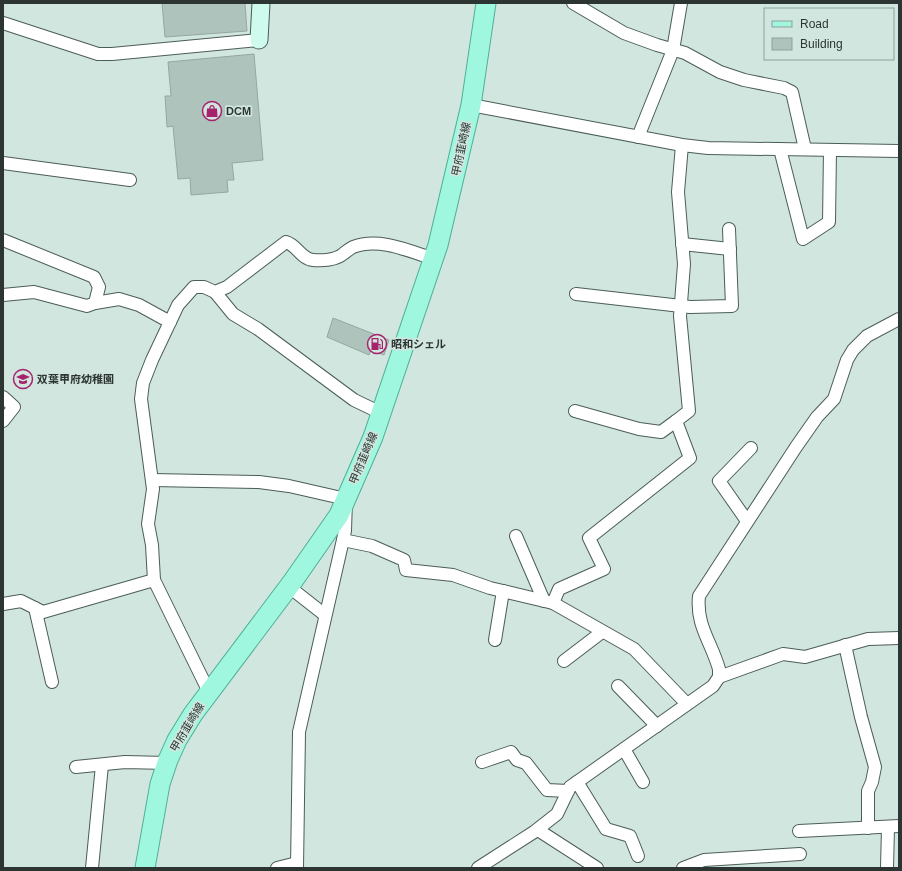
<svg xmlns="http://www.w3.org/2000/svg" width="902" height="871" font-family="Arial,'Noto Sans JP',sans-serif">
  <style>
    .building { fill: #aec3bc; stroke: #94a8a1 }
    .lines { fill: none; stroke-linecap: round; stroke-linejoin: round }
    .street-casing { stroke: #4b5d57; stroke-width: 14 }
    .secondary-casing { stroke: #4b5d57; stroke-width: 19 }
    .primary-casing { stroke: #4daf94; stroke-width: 21 }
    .street { stroke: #fff; stroke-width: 12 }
    .secondary { stroke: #cffbee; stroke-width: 17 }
    .primary { stroke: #9ef7de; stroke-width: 19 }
    .labels { text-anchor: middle; stroke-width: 3.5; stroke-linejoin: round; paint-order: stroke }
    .poi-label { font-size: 11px; font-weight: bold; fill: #2d3532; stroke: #d0e6de; text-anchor: start }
    .street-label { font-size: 11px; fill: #2d3532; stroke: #d0e6de }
  </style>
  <rect width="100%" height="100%" fill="#d0e6de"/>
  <!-- building -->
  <g class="building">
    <path d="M162 3H245L247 31 165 37Z"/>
    <path d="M254 54 263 160 232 163 234 180H227L228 192 191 195 190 178 178 179 173 126 167 127 165 96H171L168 62Z"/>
    <path d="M333 318 389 340 384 355 371 350 369 355 327 337Z"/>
  </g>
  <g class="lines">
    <!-- street casing -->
    <g class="street-casing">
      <g id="street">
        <path d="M573 3 624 33 657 45 685 53 720 72 744 80 784 88 792 92 805 149"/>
        <path d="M3 23 98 54H112L259 40"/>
        <path d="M471 105 682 145 708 148 899 151"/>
        <path d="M638 137 673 50 681 3"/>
        <path d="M780 149 803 239 829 222 830 150"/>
        <path d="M3 163 130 180"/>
        <path d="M3 240 94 277 99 287 95 303 87 306 34 292 3 295"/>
        <path d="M682 244 730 249"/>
        <path d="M215 292 233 314 258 329 354 400 381 413"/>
        <path d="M576 294 690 307 732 306 729 229"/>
        <path d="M95 303 119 299 139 305 170 322"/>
        <path d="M3 397 14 407 3 421"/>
        <path d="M575 411 639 429 661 432 676 421"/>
        <path d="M152 480 259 482 289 486 346 499 345 531 299 732 297 868"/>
        <path d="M747 521 719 481 751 448"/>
        <path d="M516 536 544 601"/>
        <path d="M343 540 372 546 404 560 406 570 453 575 490 588 553 603 634 649 687 704"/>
        <path d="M288 586 325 615"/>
        <path d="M553 603 559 589 604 569 589 538 690 458 676 421 689 411 680 316 684 264 678 192 682 145"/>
        <path d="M3 604 21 601 43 612 154 580"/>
        <path d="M35 608 52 682"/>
        <path d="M495 640 503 591"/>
        <path d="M845 645 861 717 875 767 872 782 868 791V828"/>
        <path d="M564 661 602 632"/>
        <path d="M719 677 783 654 805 657 868 639 899 638"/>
        <path d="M618 686 657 726"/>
        <path d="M209 692 154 580 152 545 148 524 153 489 141 399 143 383 152 360 178 305 194 287H204L215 292 227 287 286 242C297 245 301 259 313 260 322 261 336 260 343 254 346 252 349 249 353 247 379 237 409 251 434 259"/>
        <path d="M624 749 643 782"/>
        <path d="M482 762 511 752 517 760 526 763 547 790 568 791"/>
        <path d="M76 767 125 762 167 763"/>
        <path d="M577 782 606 829 630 836 638 856"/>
        <path d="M538 830 597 868"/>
        <path d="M799 831 899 826"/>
        <path d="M92 868 102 765"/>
        <path d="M277 868 297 863"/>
        <path d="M478 868 534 832 557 814 570 787 713 686 719 677V669C711 641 696 626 699 596L796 447 817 417 834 399 847 360 853 350 867 336 899 319"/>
        <path d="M683 868 704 860 800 854"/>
        <path d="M887 868 888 827"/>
      </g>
    </g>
    <!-- secondary casing -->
    <g class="secondary-casing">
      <path id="secondary" d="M259 40 261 3"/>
    </g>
    <!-- primary casing -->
    <g class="primary-casing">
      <path id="primary" d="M145 868 160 784 168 760 177 740 193 714 293 581 339 515 373 437 438 245 471 105 486 3"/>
    </g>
    <!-- street -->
    <use href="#street" class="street"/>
    <!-- secondary -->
    <use href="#secondary" class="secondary"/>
    <!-- primary -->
    <use href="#primary" class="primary"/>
  </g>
  <!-- icons -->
  <defs>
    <g id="shop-ring" transform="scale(1)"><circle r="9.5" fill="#d0e6de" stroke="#a7226d" stroke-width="1.5"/><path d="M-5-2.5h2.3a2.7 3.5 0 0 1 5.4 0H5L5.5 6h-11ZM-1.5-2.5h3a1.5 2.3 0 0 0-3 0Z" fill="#a7226d"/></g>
    <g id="fuel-ring" transform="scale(1)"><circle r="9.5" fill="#d0e6de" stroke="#a7226d" stroke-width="1.5"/><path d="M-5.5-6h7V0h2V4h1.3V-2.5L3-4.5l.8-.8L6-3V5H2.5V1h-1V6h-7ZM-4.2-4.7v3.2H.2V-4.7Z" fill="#a7226d"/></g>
    <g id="school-ring" transform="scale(1)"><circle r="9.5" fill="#d0e6de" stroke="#a7226d" stroke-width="1.5"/><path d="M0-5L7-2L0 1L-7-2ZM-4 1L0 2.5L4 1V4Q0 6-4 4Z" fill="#a7226d"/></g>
  </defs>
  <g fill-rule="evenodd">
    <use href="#shop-ring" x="212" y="111"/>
    <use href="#fuel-ring" x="377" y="344"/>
    <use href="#school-ring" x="23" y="379"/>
  </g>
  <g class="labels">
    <!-- poi labels -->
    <g class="poi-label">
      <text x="226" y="115">DCM</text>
      <text x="391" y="348">昭和シェル</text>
      <text x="37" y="383">双葉甲府幼稚園</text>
    </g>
    <!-- street labels -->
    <g class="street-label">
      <text transform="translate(461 149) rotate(-78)" y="4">甲府韮崎線</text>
      <text transform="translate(363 458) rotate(-67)" y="4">甲府韮崎線</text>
      <text transform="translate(187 727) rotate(-59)" y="4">甲府韮崎線</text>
    </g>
  </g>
  <!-- border -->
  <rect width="902" height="871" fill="none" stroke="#2d3532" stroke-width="8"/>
  <!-- legend -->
  <rect x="764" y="8" width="130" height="52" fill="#d0e6de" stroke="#8f9f99"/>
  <rect x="772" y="21" width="20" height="6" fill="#9ef7de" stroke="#8f9f99"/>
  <text x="800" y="28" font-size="12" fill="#2d3532">Road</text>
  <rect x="772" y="38" width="20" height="12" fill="#aec3bc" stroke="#8f9f99"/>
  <text x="800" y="48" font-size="12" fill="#2d3532">Building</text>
</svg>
